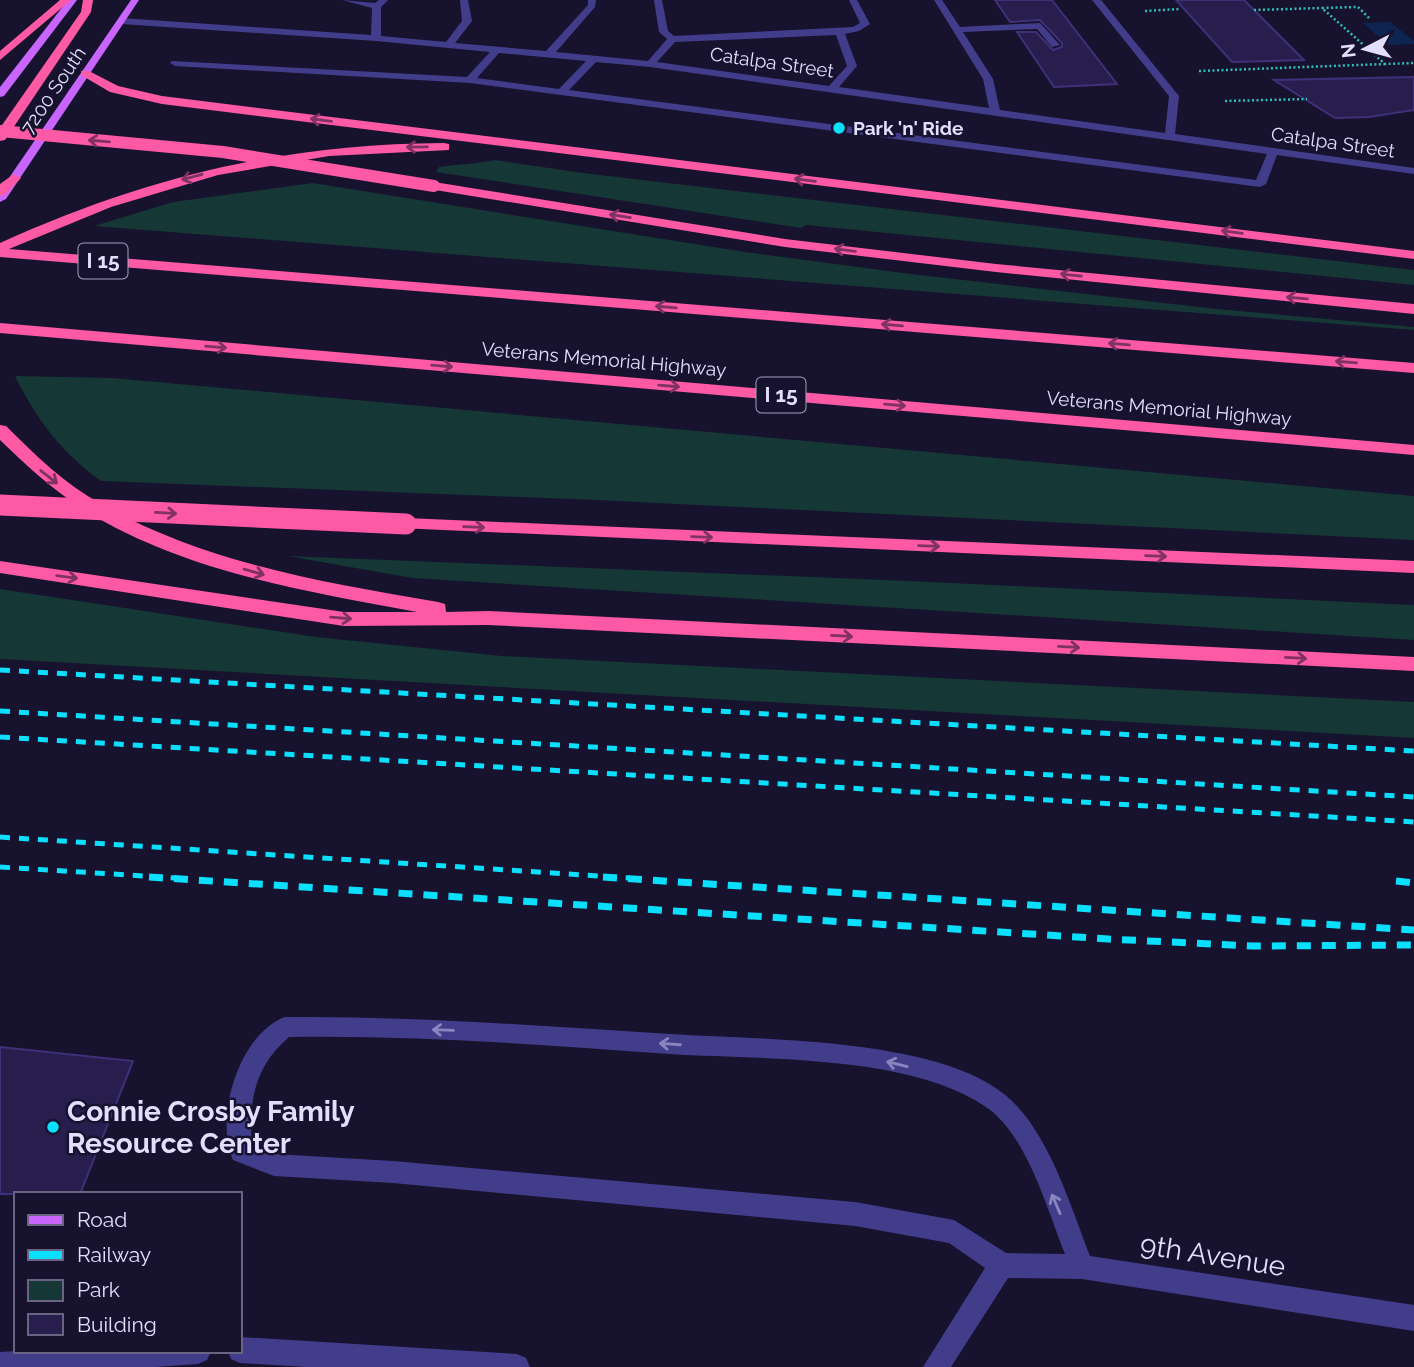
<svg xmlns="http://www.w3.org/2000/svg" width="1414" height="1367" font-family="Raleway,sans-serif">
  <style>
    .green { fill: #153736 }
    .water { fill: #0d2550 }
    .building { fill: #281e4e; stroke: #403079; stroke-width: 2 }
    .lines { fill: none; stroke-linecap: round; stroke-linejoin: round }
    .path { stroke: #32bfb9; stroke-width: 2.5; stroke-dasharray: 2 2.5; stroke-linecap: butt }
    .minor { fill: #423d8b; fill-rule: evenodd }
    .major { fill: #c865fe; fill-rule: evenodd }
    .highway { fill: #fe59a5; fill-rule: evenodd }
    .rail-far1 { stroke: #0ae0fe; stroke-width: 5; stroke-dasharray: 10 9; stroke-linecap: butt }
    .rail { stroke: #0ae0fe; stroke-width: 7; stroke-dasharray: 14 11; stroke-linecap: butt }
    .highway-bridge-far1 { stroke: #fe59a5; stroke-width: 12 }
    .highway-bridge { stroke: #fe59a5; stroke-width: 21 }
    .oneway { stroke: #7f3263 }
    .oneway2 { stroke: #8a85bf }
    .poi-dot { fill: #0ae0fe; stroke: #17122d; stroke-width: 2.5 }
    .labels { text-anchor: middle; stroke-width: 5; stroke-linejoin: round; paint-order: stroke }
    .far-street-label { font-size: 19px; fill: #e2deff; stroke: #17122d }
    .far-poi-label { font-size: 19px; font-weight: bold; fill: #e2deff; stroke: #17122d; text-anchor: start }
    .shield { fill: #17122d; stroke: #a5a1c0; stroke-width: 2 }
    .shield-label { font-size: 21px; font-weight: bold; fill: #e2deff }
    .near-poi-label { font-size: 28px; font-weight: bold; fill: #e2deff; stroke: #17122d; text-anchor: start }
    .near-street-label { font-size: 28px; fill: #e2deff; stroke: #17122d }
  </style>
  <rect width="100%" height="100%" fill="#17122d"/>
  <!-- green -->
  <g class="green">
    <path d="M495 160 583 173 1414 270V285L806 225 801 228 436 172 439 167C458 164 476 164 495 160Z"/>
    <path d="M313 183 745 252 911 274 1217 309 1414 327V330L94 226 173 202Z"/>
    <path d="M15 376 112 378 1414 496V540L597 500 101 481C62 453 36 419 15 376Z"/>
    <path d="M288 556 909 581 1414 605V640L412 578Z"/>
    <path d="M0 589 316 637 502 656 1414 702V738L0 659Z"/>
  </g>
  <!-- water -->
  <path class="water" d="M1390 22 1414 41V44L1388 45 1363 23Z"/>
  <!-- building -->
  <g class="building">
    <path d="M995 0H1052L1117 84 1054 87 1017 32H1036L1053 50 1062 47V43L1040 20 1010 22Z"/>
    <path d="M1176 0H1244L1304 60 1232 62Z"/>
    <path d="M1414 77V110L1369 117 1335 118 1274 80Z"/>
    <path d="M0 1047 133 1061 80 1194H0Z"/>
  </g>
  <g class="lines">
    <!-- path -->
    <g class="path">
      <path d="M1254 10 1322 8"/>
      <path d="M1145 11 1179 9"/>
      <path d="M1369 18 1358 7 1322 8 1385 64 1414 63"/>
      <path d="M1199 71 1385 64"/>
      <path d="M1225 101 1307 99"/>
    </g>
    <!-- minor -->
    <g class="minor">
      <path d="M342 0 375 3 379 0H388L381 7V36L446 42 462 21 460 0H468L472 21 455 43 546 51 588 5V0H596L595 7 556 52 648 61 667 39 659 32 654 0H662L668 31 674 36 853 27 860 23 849 0H857L870 24 859 31 845 34 857 66 839 87 989 108 983 79 934 0H942L960 27 1040 23 1060 45 1052 47 1037 29 963 32 993 79 1000 110 1165 133 1169 96 1092 0H1101L1179 96 1175 134 1414 168V174L1277 155 1266 184 1260 187 470 83 175 66 170 63 172 61 467 77 490 52 376 41 121 24 116 21 121 18 371 35 372 8ZM836 35 847 66 829 86 657 62 675 42ZM499 53 586 61 559 89 477 78ZM596 62 650 67 1267 154 1256 180 569 90Z"/>
      <path d="M285 1017C414 1016 542 1026 670 1034 760 1040 933 1037 1004 1094 1048 1129 1070 1205 1090 1256L1414 1305V1331L1082 1279 1008 1278 951 1367H923L985 1268 949 1243 855 1226 393 1183 274 1176 233 1160C214 1117 239 1034 285 1017ZM289 1037C417 1035 543 1045 670 1054 762 1060 909 1054 986 1107 1027 1135 1047 1209 1065 1254L1006 1253 954 1220 855 1202 393 1161 274 1154 252 1145C248 1101 255 1066 289 1037Z"/>
      <path d="M240 1337 517 1354 526 1358 530 1367H306L240 1363 231 1359 228 1351H240Z"/>
      <path d="M16 1351H211L207 1360 198 1364 155 1367H0V1352Z"/>
    </g>
    <!-- major -->
    <g class="major">
      <path d="M68 0H77L4 96 0 97V87Z"/>
      <path d="M131 0H139L6 199 0 202V191Z"/>
    </g>
    <!-- highway -->
    <g class="highway">
      <path d="M60 0H71L0 60V51Z"/>
      <path d="M83 0H93L91 12 5 140 0 141V128L81 12Z"/>
      <path d="M81 71H89L118 86 162 96 1414 251V259L162 104 110 92 81 75Z"/>
      <path d="M444 143 449 144V150L329 156 218 175 111 207 9 249 1414 363V373L0 257V243C147 177 282 144 444 143Z"/>
      <path d="M14 174 21 178 5 195 0 196V184Z"/>
      <path d="M434 182 785 239 996 264 1414 304V314L996 272 785 247 429 189V183Z"/>
      <path d="M0 323 1414 445V455L0 333Z"/>
      <path d="M0 425 6 426C35 455 65 484 101 504 205 563 322 582 438 602L445 604 446 612 488 611 1414 657V671L488 625 344 626 0 573V561L344 612H417C305 591 185 572 86 511 54 491 27 466 0 440Z"/>
      <path d="M406 518 1414 561V573L399 528 397 524Z"/>
    </g>
    <!-- rail-far1 -->
    <g class="rail-far1">
      <path d="M0 670 1414 751"/>
      <path d="M0 711 1414 797"/>
      <path d="M0 737 1414 822"/>
      <path d="M0 837 630 878"/>
      <path d="M0 867 176 878"/>
    </g>
    <!-- rail -->
    <g class="rail">
      <path d="M149 877 1108 939 1252 946 1414 945"/>
      <path d="M603 877 1414 930"/>
      <path d="M1396 881 1414 883"/>
    </g>
    <!-- highway-bridge-far1 -->
    <path class="highway-bridge-far1" d="M0 131 223 152 434 186"/>
    <!-- highway-bridge -->
    <path class="highway-bridge" d="M0 505 406 524"/>
  </g>
  <!-- one-way arrows -->
  <defs><path id="oneway-shaft" d="M-6 0H5M1.5-3L5.5 0L1.5 3" fill="none" stroke-width="1.6" stroke-linecap="round" stroke-linejoin="round" transform="scale(1.75)"/></defs>
  <g class="oneway">
    <use href="#oneway-shaft" transform="translate(321 120) rotate(-173)"/>
    <use href="#oneway-shaft" transform="translate(99 141) rotate(-175)"/>
    <use href="#oneway-shaft" transform="translate(417 147) rotate(179)"/>
    <use href="#oneway-shaft" transform="translate(192 177) rotate(165)"/>
    <use href="#oneway-shaft" transform="translate(805 180) rotate(-173)"/>
    <use href="#oneway-shaft" transform="translate(620 216) rotate(-171)"/>
    <use href="#oneway-shaft" transform="translate(1232 232) rotate(-173)"/>
    <use href="#oneway-shaft" transform="translate(845 250) rotate(-173)"/>
    <use href="#oneway-shaft" transform="translate(1071 275) rotate(-174)"/>
    <use href="#oneway-shaft" transform="translate(1297 298) rotate(-175)"/>
    <use href="#oneway-shaft" transform="translate(666 307) rotate(-175)"/>
    <use href="#oneway-shaft" transform="translate(892 325) rotate(-175)"/>
    <use href="#oneway-shaft" transform="translate(1119 344) rotate(-175)"/>
    <use href="#oneway-shaft" transform="translate(216 347) rotate(5)"/>
    <use href="#oneway-shaft" transform="translate(1346 362) rotate(-175)"/>
    <use href="#oneway-shaft" transform="translate(442 366) rotate(5)"/>
    <use href="#oneway-shaft" transform="translate(669 386) rotate(5)"/>
    <use href="#oneway-shaft" transform="translate(895 405) rotate(5)"/>
    <use href="#oneway-shaft" transform="translate(49 477) rotate(38)"/>
    <use href="#oneway-shaft" transform="translate(166 513) rotate(3)"/>
    <use href="#oneway-shaft" transform="translate(474 527) rotate(2)"/>
    <use href="#oneway-shaft" transform="translate(702 537) rotate(2)"/>
    <use href="#oneway-shaft" transform="translate(929 546) rotate(2)"/>
    <use href="#oneway-shaft" transform="translate(1156 556) rotate(2)"/>
    <use href="#oneway-shaft" transform="translate(254 572) rotate(16)"/>
    <use href="#oneway-shaft" transform="translate(67 577) rotate(8)"/>
    <use href="#oneway-shaft" transform="translate(341 618) rotate(5)"/>
    <use href="#oneway-shaft" transform="translate(842 636) rotate(3)"/>
    <use href="#oneway-shaft" transform="translate(1069 647) rotate(3)"/>
    <use href="#oneway-shaft" transform="translate(1296 658) rotate(3)"/>
  </g>
  <g class="oneway2">
    <use href="#oneway-shaft" transform="translate(443 1030) rotate(-178)"/>
    <use href="#oneway-shaft" transform="translate(670 1044) rotate(-176)"/>
    <use href="#oneway-shaft" transform="translate(897 1064) rotate(-166)"/>
    <use href="#oneway-shaft" transform="translate(1056 1204) rotate(-113)"/>
  </g>
  <!-- markers -->
  <g class="poi-dot">
    <circle cx="839" cy="128" r="7"/>
    <circle cx="53" cy="1127" r="7"/>
  </g>
  <g class="labels">
    <!-- far-street labels -->
    <g class="far-street-label">
      <text transform="translate(772 62) rotate(8)" y="7">Catalpa Street</text>
      <text transform="translate(53 90) rotate(-56)" y="7">7200 South</text>
      <text transform="translate(1333 142) rotate(8)" y="7">Catalpa Street</text>
      <text transform="translate(604 359) rotate(5)" y="7">Veterans Memorial Highway</text>
      <text transform="translate(1169 408) rotate(5)" y="7">Veterans Memorial Highway</text>
    </g>
    <!-- far-poi labels -->
    <g class="far-poi-label">
      <text x="853" y="135">Park 'n' Ride</text>
    </g>
    <!-- shield labels -->
    <g class="shield">
      <rect x="78.5" y="243.5" width="49" height="35" rx="5"/>
      <rect x="756.5" y="377.5" width="49" height="35" rx="5"/>
    </g>
    <g class="shield-label">
      <text x="103" y="268">I 15</text>
      <text x="781" y="402">I 15</text>
    </g>
    <!-- near-poi labels -->
    <g class="near-poi-label">
      <text x="67" y="1121">Connie Crosby Family<tspan x="67" dy="32">Resource Center</tspan></text>
    </g>
    <!-- near-street labels -->
    <g class="near-street-label">
      <text transform="translate(1213 1255) rotate(9)" y="10">9th Avenue</text>
    </g>
  </g>
  <!-- legend -->
  <rect x="14" y="1192" width="228" height="161" fill="#17122d" stroke="#686481" stroke-width="2"/>
  <rect x="28" y="1215" width="35" height="10" fill="#c865fe" stroke="#686481" stroke-width="2"/>
  <text x="77" y="1227" font-size="21" fill="#e2deff">Road</text>
  <rect x="28" y="1250" width="35" height="10" fill="#0ae0fe" stroke="#686481" stroke-width="2"/>
  <text x="77" y="1262" font-size="21" fill="#e2deff">Railway</text>
  <rect x="28" y="1280" width="35" height="21" fill="#153736" stroke="#686481" stroke-width="2"/>
  <text x="77" y="1297" font-size="21" fill="#e2deff">Park</text>
  <rect x="28" y="1314" width="35" height="21" fill="#281e4e" stroke="#686481" stroke-width="2"/>
  <text x="77" y="1332" font-size="21" fill="#e2deff">Building</text>
  <!-- north arrow -->
  <g transform="translate(1365 49) rotate(264)" stroke="#17122d" stroke-width="5" paint-order="stroke">
  <path d="M0-5L12 26L0 18L-12 26Z" fill="#e2deff"/>
  <text y="-10" font-size="19" font-weight="bold" text-anchor="middle" fill="#e2deff">N</text>
  </g>
</svg>
